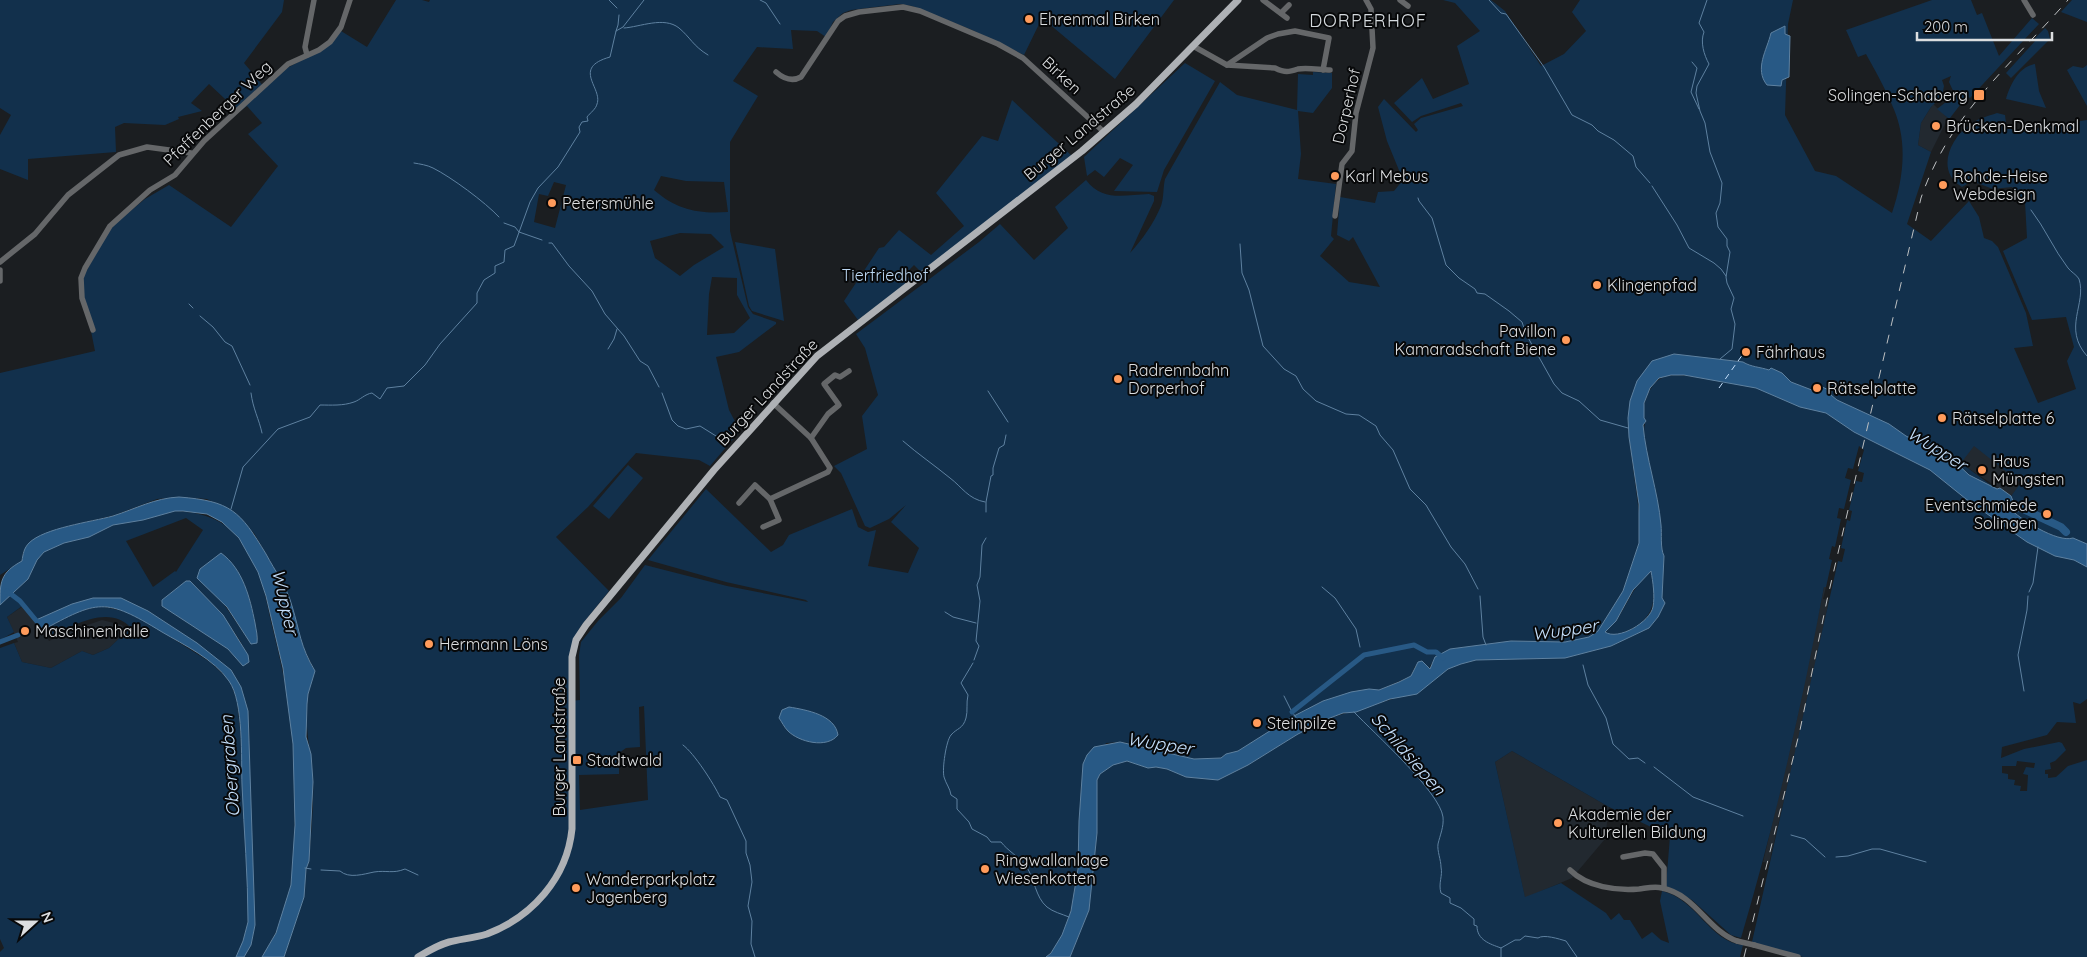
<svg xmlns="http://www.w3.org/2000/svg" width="2087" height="957" font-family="Quicksand,sans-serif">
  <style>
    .built { fill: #222930 }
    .green { fill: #12304c; fill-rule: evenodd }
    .water { fill: #285985; stroke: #5e81a0; fill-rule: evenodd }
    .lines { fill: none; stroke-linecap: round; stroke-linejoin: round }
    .stream { stroke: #5e81a0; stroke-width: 1 }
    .canal { stroke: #285985; stroke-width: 5 }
    .river { stroke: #285985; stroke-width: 8 }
    .ferry { stroke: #c5e0fc; stroke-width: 1; stroke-dasharray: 6 5; stroke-linecap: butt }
    .minor { stroke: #656769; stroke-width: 5.5 }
    .major { stroke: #aeb1b5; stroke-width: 7 }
    .rail { stroke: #bec1c3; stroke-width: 1; stroke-dasharray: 9 9; stroke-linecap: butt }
    .minor-bridge { stroke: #656769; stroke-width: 5.5 }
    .poi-dot { fill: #ff9b5b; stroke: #070809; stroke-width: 2 }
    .labels { text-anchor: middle; stroke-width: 4; stroke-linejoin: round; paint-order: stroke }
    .poi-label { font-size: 16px; fill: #dcdee0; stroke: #070809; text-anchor: start }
    .street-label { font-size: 16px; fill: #dcdee0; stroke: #070809 }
    .park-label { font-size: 16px; fill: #bcd8f3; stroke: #070809 }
    .neighbourhood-label { font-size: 18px; letter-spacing: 1px; fill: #d5dade; stroke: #070809 }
    .water-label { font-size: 18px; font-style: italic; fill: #c5e0fc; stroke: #070809 }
  </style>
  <rect width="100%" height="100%" fill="#1b1e21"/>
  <!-- built -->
  <g class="built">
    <path d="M1933 104 1948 118 1931 152 1918 145 1921 123Z"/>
    <path d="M1974 445 2022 483 2011 496 1960 463Z"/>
    <path d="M1824 587H1826L1823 599 1829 600 1809 697 1769 863 1763 862 1795 727Z"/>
    <path d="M26 604 49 641 73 630 102 620 122 625 126 632 109 648 93 655 82 651 51 668 22 662 14 643 18 642 7 617Z"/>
    <path d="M1512 751 1609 807 1605 839 1572 878 1525 898 1495 762Z"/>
  </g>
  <!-- green -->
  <g class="green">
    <path d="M0 0H284L282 12 244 63 265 88 287 68 327 47 341 31 367 47 396 0H422L429 2 430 0H1174L1115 79 1042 18 1024 55 972 30 912 6 900 4 851 10 843 13 833 22 826 37 817 31 791 30 793 49 757 47 733 81 758 96 730 142V231L748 307 753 314 776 322V324L739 352 716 357 729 410 740 431 710 466 699 460 636 453 588 507 556 537 609 591 581 626 574 639 570 701 580 700 579 655 581 642 598 621 621 598 645 565 727 586 808 602 806 600 726 582 648 560 706 489 771 552 783 545 789 535 852 509 858 527 868 532 876 530 868 566 908 573 919 548 891 522 906 505 889 519 870 528 865 526 841 473 834 466 867 449 862 416 878 395 865 348 856 334 979 242 1000 224 1034 260 1068 228 1055 207 1086 180C1103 202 1124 195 1149 194L1154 196V201L1130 253C1142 240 1154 223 1161 206 1164 198 1163 187 1165 179L1220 82 1237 95 1297 110 1298 74 1313 75V72L1332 73V88L1313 113 1298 111 1301 154 1298 179 1336 184 1331 236 1334 239 1320 256 1349 282 1380 287 1353 237 1349 241 1337 235 1340 197 1375 203 1378 192 1394 191 1403 180 1387 141 1378 107 1384 99 1416 132 1418 130 1414 124 1421 118 1463 106 1461 103 1421 116 1412 122 1394 103 1422 78 1433 99 1469 84 1457 46 1480 31 1455 3 1443 0H1491L1505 11 1541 66 1564 54 1586 31 1572 12 1580 0H1793L1788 24 1785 115 1815 171 1836 176 1892 213C1901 186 1906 157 1900 129 1896 107 1877 74 1866 54L1858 57 1846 30 1932 0H1971L1977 15 1982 13 1999 56 2032 18 2039 24 1970 98 1967 96 1950 118H1948L1937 109 1955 95 1949 82 1951 76 1942 80 1944 86 1942 96 1931 107 1921 123 1918 145 1931 152 1907 224 1931 241 1969 201 1979 217 1984 238 1992 241 1998 247 2026 313 2033 346 2014 348 2038 403 2076 389 2067 361 2074 347 2066 317 2032 320 2003 251 2027 238 2025 202 2012 187 1993 189 1972 181 1962 187C1936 172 1949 140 1969 125 1977 119 1988 116 1997 113L2005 115 2006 123 2014 132 2087 120V699L2080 704 2073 702 2076 723 2057 722 2047 735 2002 747 2001 758 2024 749 2059 742 2062 743 2066 750 2055 761 2050 763 2051 769 2045 770V774H2048V778L2056 777 2068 766 2087 760V957H1803L1752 942 1838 561 1842 562 1845 549 1841 548 1847 520 1850 521 1852 511 1849 510 1856 481 1862 482 1864 473 1858 471 1864 450 1859 446 1853 469 1848 468 1845 478 1851 480 1844 509 1839 508 1837 518 1841 519 1835 547 1832 546 1829 559 1832 560 1826 587H1824C1802 705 1775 823 1741 938L1731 935 1692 900 1666 886 1670 836 1609 807 1512 751 1495 762 1525 897 1561 883 1606 913 1611 920 1619 913 1624 920H1630L1642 939 1652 932 1661 940 1669 943 1660 901 1662 891C1697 899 1709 942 1743 945L1740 957H1070L1089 910 1097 833V780L1100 774 1113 765 1127 761 1148 768 1156 767 1167 769 1186 777 1218 780 1248 765 1298 734 1330 718 1393 699 1429 683 1448 669 1461 664 1476 660 1565 658 1611 646 1649 628 1658 617 1665 603 1662 598 1664 556 1661 551C1668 520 1636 438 1646 421 1641 415 1643 406 1646 399 1657 368 1676 375 1704 378L1674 354 1629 412V437L1640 520 1639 543 1623 591 1598 631 1594 632 1589 637 1565 642 1511 641 1450 649 1431 664 1429 669 1425 664 1415 666 1411 676 1379 690 1369 689 1323 701 1292 717 1238 751 1226 754 1221 758 1194 759 1142 745 1120 742 1106 743C1098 755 1085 770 1082 783 1080 789 1082 796 1081 802 1077 844 1082 928 1046 957H284L304 897 306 869 309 861C311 834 314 807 313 780 311 751 303 722 308 693 309 685 313 678 315 671L301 643 292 605 282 582 254 533 215 503 207 499 179 497 157 499 115 515 64 527 23 552 22 561 0 575V373L95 351 91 331 96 330 88 314 83 296V277L111 227 145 199 169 185 231 227 278 166 248 134 262 123 247 106 239 112 209 84 191 103 202 111 178 117 179 119 165 125 124 123 115 127 116 152 28 159V180L0 169V135L11 115 0 108ZM661 176 686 181 724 182 728 212C698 214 677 210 654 190ZM554 182 566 185 555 228 534 222 539 194 548 196ZM680 233 711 234 724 247 694 265 680 276 655 258 650 241ZM712 277 737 278V295L750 318 734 333 707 335 709 294ZM1974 446 2021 483 2011 496 1988 483 1961 463ZM644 706 648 800 580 810 579 775 619 774V753L626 748 640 747 639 707ZM2017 761 2035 763 2034 768 2026 767 2023 774 2028 775 2027 791H2020L2021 786 2014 785 2015 780 2008 779V774L2002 773V766H2016Z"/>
    <path d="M2072 0H2087V22L2061 12Z"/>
    <path d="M2045 28 2048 31 2050 39 2011 78 2006 73 2036 40 2035 38Z"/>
    <path d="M1185 63 1215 81 1164 170 1157 192 1114 191 1133 165 1120 158 1104 177 1095 170 1087 176 1084 157Z"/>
    <path d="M2035 64 2039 91 2046 108 2006 99C2010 85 2019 66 2035 64Z"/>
    <path d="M2087 65V106L2067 70 2073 66 2083 68Z"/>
    <path d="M1012 100 1072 156 921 272 914 265 905 274 911 280 858 320 844 301 879 248 884 247 899 230 931 255 964 226 936 193 982 136 998 141Z"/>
    <path d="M735 242 775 249 784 321 752 311 749 306Z"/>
    <path d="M628 465 643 478 609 519 593 506Z"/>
    <path d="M175 511C200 512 222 518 239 538 259 561 265 593 271 622 280 657 288 693 292 729 294 754 294 780 294 805 295 831 296 858 292 884 288 908 275 937 262 957H244L251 945 255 925 248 711 231 670 121 598 72 604 36 620 25 604 7 617 14 632 0 640V605L28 579 37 560 44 552 64 543 89 537 113 525 143 520ZM186 518 203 530 176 572 175 571 153 587 126 541ZM209 563 237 570 250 600 258 639 251 644 200 569ZM190 581C208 599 245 638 249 662L243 666 228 649 162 606V600L182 584Z"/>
    <path d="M1651 571C1657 601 1655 620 1624 632 1616 635 1612 637 1605 633 1608 628 1612 625 1616 621 1628 604 1634 584 1651 571Z"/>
    <path d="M100 606 132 613 210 662 230 681 237 701 241 738 248 888V922L243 941 236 957H0V952L4 948 0 939V648L14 643 22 662 51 668 82 651 93 655 109 648 126 632 132 629C110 602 70 627 47 638L41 631 77 612Z"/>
  </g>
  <!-- water -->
  <g class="water">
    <path d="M1785 26V34L1790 36 1789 77 1782 80 1781 86 1767 85C1754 69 1767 50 1771 33Z"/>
    <path d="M1674 354 1743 362C1751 367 1760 367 1769 370L1771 368 1782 373 1791 382 1817 392 1820 386 1831 391V395L1837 400 1889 424 1906 436 1937 451 1945 458 1950 457 1969 475 1997 489 2000 488 2011 496 2013 501 2029 511 2028 514 2009 508C2020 519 2057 543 2073 538L2087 544V567L2074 560 2055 556 2027 542 1966 499 1930 470 1854 432 1826 413 1800 407 1756 388 1684 375H1671L1659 378 1650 388 1644 403V418L1646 421 1643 425C1646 459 1658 491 1661 525 1662 534 1660 548 1664 556L1662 598 1665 603 1658 617 1649 628 1611 646 1565 658 1476 660 1461 664 1448 669 1417 694 1390 699 1356 712 1343 713 1330 718 1298 734 1248 765 1218 780 1186 777 1167 769 1156 767 1148 768 1127 761 1113 765 1100 774 1097 780V833L1089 910 1070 957H1046L1051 953 1062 935 1071 911 1078 869 1079 821 1083 764 1087 755 1094 747 1120 742 1194 759 1221 758 1226 754 1238 751 1292 717 1323 701 1351 692 1369 689 1379 690 1399 682 1411 676 1418 662 1422 661 1430 669 1435 657 1450 649 1511 641 1565 642 1589 637 1598 631 1623 591 1639 543V504L1629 437 1628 418 1630 401 1637 381 1652 361ZM1651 571C1653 582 1655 596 1653 607 1650 622 1618 641 1605 632L1616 621 1633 590Z"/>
    <path d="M179 497C231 501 240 511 266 554 275 571 287 587 292 606 300 632 300 646 315 671L308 694 307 704 306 737 311 754 313 782 309 861 306 869 304 897 284 957H262L276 933 291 885 295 825 293 744 283 668 266 596 258 572 239 538 222 522 207 514 183 511H175L143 520 113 525 89 537 64 543 44 552 37 560 28 579 0 605C0 582 0 573 22 561 23 554 24 548 29 543 44 528 91 522 113 516 135 509 155 498 179 497Z"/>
    <path d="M221 553C243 569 250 598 255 623 256 630 258 636 257 643L251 644 227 607 197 578 200 569Z"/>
    <path d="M186 581H190L223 615 248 655 249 662 243 666 228 649 162 606V600Z"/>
    <path d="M93 598H121L148 611 197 643 231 670 241 687 248 711 255 925 251 945 244 957H236L243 941 248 922C248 876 244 831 242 785 241 759 244 702 229 681 214 659 184 645 162 632 105 597 98 600 41 631L36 620 72 604Z"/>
    <path d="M789 707C807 710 835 715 838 735 827 749 799 742 788 731 784 727 782 722 779 718L782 710Z"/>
  </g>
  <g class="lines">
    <!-- stream -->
    <g class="stream">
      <path d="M609 0 617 8"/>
      <path d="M760 0 766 3 780 24"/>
      <path d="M1489 0 1501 13 1506 14 1544 67 1572 115 1592 125 1598 131 1614 140 1633 156 1636 167 1650 183"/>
      <path d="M1707 0 1699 23 1704 32C1700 42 1704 55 1709 64L1697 86 1696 93 1700 111 1705 123 1710 152 1722 183 1720 203 1716 213 1718 227 1727 239V246L1730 252 1726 277 1727 283 1734 298 1731 309 1735 324 1732 349 1720 359"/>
      <path d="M624 28C640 27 664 16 679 28 690 37 693 46 708 55"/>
      <path d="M616 31 618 25 619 15"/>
      <path d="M1692 62 1697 68 1691 92 1699 109"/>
      <path d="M414 163C420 164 427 165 433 168 451 177 485 202 499 217"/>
      <path d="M1652 186 1677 225 1689 248 1714 263 1721 269 1726 276"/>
      <path d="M1418 198 1419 201 1432 218 1446 265 1459 278 1475 289 1477 293 1485 294 1509 311 1522 322 1526 334 1554 384 1562 393 1579 401 1600 420 1628 428"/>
      <path d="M2031 210C2045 228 2054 250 2068 268 2071 272 2077 275 2079 279 2087 304 2062 328 2087 356"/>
      <path d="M504 223 515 227 519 232 542 240"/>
      <path d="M549 243H552L569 266 592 291 605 314 624 336 640 361 648 366 659 387"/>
      <path d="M1240 244 1242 273 1249 290 1263 346 1284 369 1296 376 1303 389 1316 401 1346 414 1359 415 1376 426 1380 435 1393 450 1410 489 1426 505 1451 547 1465 564 1478 589"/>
      <path d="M189 304 193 308"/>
      <path d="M200 316 213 327 225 342 232 346 250 385"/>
      <path d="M608 349 614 339 617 329"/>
      <path d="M988 391 1008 422"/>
      <path d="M251 393C253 409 259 419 262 433"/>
      <path d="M662 393 672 420 678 426 686 429 700 426 724 441"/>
      <path d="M903 441C918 454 934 465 950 478 962 487 968 499 985 502"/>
      <path d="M231 509 243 467 278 429 310 417 320 405C331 405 343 406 354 402 360 400 365 394 372 393L380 399 387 388 404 386 425 365 440 344 477 303V293L484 280 495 273V266L504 262 505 250 514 246 530 202 538 188 558 167 580 132 579 127 582 122 588 121 587 117C590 113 596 109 597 104 603 88 571 68 610 57L616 31 623 27 644 0"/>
      <path d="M986 512V502L991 476 993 475V468L999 448 1004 445 1006 435"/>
      <path d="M1322 587 1335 598 1356 629 1360 647"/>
      <path d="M2029 592 2033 583 2038 547"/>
      <path d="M1480 596 1483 637 1486 645"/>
      <path d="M945 612 953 617 976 623"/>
      <path d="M974 660 979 646 976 641 980 601 977 585 980 577 982 545 986 538"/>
      <path d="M973 663 961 683 968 695C966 703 968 711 966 718 963 729 957 728 951 735 946 741 942 769 944 777 946 784 950 788 951 795L957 799V809L969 822 972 829 987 837 991 842H1001C1008 851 1018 856 1026 866 1035 879 1035 897 1047 907 1053 912 1062 914 1069 917"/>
      <path d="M1583 665 1588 685 1606 718 1613 744 1629 759 1638 758 1645 763"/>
      <path d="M2024 691 2018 655 2027 610 2028 596"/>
      <path d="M1284 696 1292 712 1296 717"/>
      <path d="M1354 712C1374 733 1440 792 1443 817 1444 827 1440 835 1438 844 1437 851 1441 860 1441 867 1443 876 1438 883 1441 893L1450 898V903L1461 908 1474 919V925L1477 926C1477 940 1490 944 1501 948L1515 940H1520L1525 936 1538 938C1544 934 1559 939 1566 941L1577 957"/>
      <path d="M683 745C694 753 714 784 720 797L727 800 746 841V853L750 865 752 882 748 906 752 921 751 944 755 957"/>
      <path d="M1654 767 1693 797 1743 816"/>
      <path d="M1791 835 1805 839 1825 857"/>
      <path d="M1836 857 1848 856 1872 849H1880L1926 862"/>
      <path d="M305 868 311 869"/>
      <path d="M321 870 340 871C349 879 364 874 374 872 386 870 393 874 405 869L418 875"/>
      <path d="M1501 957V948"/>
    </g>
    <!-- canal -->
    <g class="canal">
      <path d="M7 591 20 601 39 624"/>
      <path d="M0 642 18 635"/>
      <path d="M1292 712 1364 655 1414 645 1427 652H1436L1443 658"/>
    </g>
    <!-- river -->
    <path class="river" d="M2021 508 2061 527 2066 532"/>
    <!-- ferry -->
    <path class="ferry" d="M1719 388 1743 354"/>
    <!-- minor -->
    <g class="minor">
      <path d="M1263 0 1287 18"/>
      <path d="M1400 0 1408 6"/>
      <path d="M2024 0 2033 15"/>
      <path d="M1281 13 1289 5"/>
      <path d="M1193 46 1227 65 1275 68C1285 73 1289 72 1298 69 1307 67 1321 70 1330 70"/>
      <path d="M307 55 305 47 314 0"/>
      <path d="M1227 65 1267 38 1278 34 1295 31 1329 38 1323 70"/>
      <path d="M776 72C784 79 792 82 801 77L838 21 845 16 859 12 903 7 920 11 998 44 1023 58 1104 132"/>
      <path d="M1335 216 1342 164 1352 151 1356 113 1373 48 1371 9 1366 0"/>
      <path d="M0 262 35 234 68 195 119 155 147 147 191 153"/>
      <path d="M0 270V281"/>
      <path d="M93 330 82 298 81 278 85 268 110 226 150 190 175 175 204 141 288 64 319 50 330 42 341 27 350 0"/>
      <path d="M811 438 828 414 839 405 824 384 835 375 840 377 849 371"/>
      <path d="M739 503 755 485 770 499"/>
      <path d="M763 527 779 520 770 499 828 472 830 468 811 438 773 403"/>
      <path d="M1623 857 1645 853 1653 854 1664 868V888"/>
      <path d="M1570 870C1587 887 1617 891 1639 889 1647 888 1655 886 1662 888 1696 895 1707 930 1737 941"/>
      <path d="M1754 945 1798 957"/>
    </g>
    <!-- major -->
    <path class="major" d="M418 957C428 951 438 945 449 942 461 939 474 938 487 934 532 917 567 878 572 829V657L576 640 586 625 714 470 817 356 1082 151 1136 104 1238 0"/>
    <!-- rail -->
    <path class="rail" d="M1744 957 1800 730 1827 600 1921 198C1950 113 2011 65 2068 0"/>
    <!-- minor-bridge -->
    <path class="minor-bridge" d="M1737 941 1754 945"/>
  </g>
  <!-- markers -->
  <g class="poi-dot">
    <circle cx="1029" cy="19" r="5"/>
    <rect x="1973" y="89" width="12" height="12" rx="2.5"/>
    <circle cx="1936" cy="126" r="5"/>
    <circle cx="1335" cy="176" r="5"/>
    <circle cx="1943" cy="185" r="5"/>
    <circle cx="552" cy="203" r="5"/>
    <circle cx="1597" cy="285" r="5"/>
    <circle cx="1566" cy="340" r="5"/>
    <circle cx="1746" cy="352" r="5"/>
    <circle cx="1118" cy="379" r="5"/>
    <circle cx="1817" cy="388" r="5"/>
    <circle cx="1942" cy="418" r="5"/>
    <circle cx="1982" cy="470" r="5"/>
    <circle cx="2047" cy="514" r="5"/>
    <circle cx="25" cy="631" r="5"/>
    <circle cx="429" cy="644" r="5"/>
    <circle cx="1257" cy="723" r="5"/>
    <rect x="572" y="755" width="10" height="10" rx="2.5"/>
    <circle cx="1558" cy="823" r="5"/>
    <circle cx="985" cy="869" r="5"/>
    <circle cx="576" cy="888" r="5"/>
  </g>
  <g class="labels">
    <!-- poi labels -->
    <g class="poi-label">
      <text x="1039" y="25">Ehrenmal Birken</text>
      <text x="1968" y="101" text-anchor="end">Solingen-Schaberg</text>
      <text x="1946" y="132">Brücken-Denkmal</text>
      <text x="1345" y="182">Karl Mebus</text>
      <text x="1953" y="182">Rohde-Heise<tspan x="1953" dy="18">Webdesign</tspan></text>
      <text x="562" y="209">Petersmühle</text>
      <text x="1607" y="291">Klingenpfad</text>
      <text x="1556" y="337" text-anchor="end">Pavillon<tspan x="1556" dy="18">Kamaradschaft Biene</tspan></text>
      <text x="1756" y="358">Fährhaus</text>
      <text x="1128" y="376">Radrennbahn<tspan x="1128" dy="18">Dorperhof</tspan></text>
      <text x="1827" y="394">Rätselplatte</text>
      <text x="1952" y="424">Rätselplatte 6</text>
      <text x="1992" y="467">Haus<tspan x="1992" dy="18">Müngsten</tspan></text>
      <text x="2037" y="511" text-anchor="end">Eventschmiede<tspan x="2037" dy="18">Solingen</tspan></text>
      <text x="35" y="637">Maschinenhalle</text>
      <text x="439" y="650">Hermann Löns</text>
      <text x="1267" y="729">Steinpilze</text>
      <text x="587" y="766">Stadtwald</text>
      <text x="1568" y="820">Akademie der<tspan x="1568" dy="18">Kulturellen Bildung</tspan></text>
      <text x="995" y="866">Ringwallanlage<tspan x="995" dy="18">Wiesenkotten</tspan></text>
      <text x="586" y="885">Wanderparkplatz<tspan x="586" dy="18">Jagenberg</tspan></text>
    </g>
    <!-- street labels -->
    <g class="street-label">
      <text transform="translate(1062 75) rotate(43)" y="6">Birken</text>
      <text transform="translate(1346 106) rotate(-77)" y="6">Dorperhof</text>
      <text transform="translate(217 113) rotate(-44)" y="6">Pfaffenberger Weg</text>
      <text transform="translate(1079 132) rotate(-40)" y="6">Burger Landstraße</text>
      <text transform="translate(767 392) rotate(-47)" y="6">Burger Landstraße</text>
      <text transform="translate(559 747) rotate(-90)" y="6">Burger Landstraße</text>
    </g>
    <!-- park labels -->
    <g class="park-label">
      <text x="885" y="281">Tierfriedhof</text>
    </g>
    <!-- neighbourhood labels -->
    <g class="neighbourhood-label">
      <text x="1368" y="27">DORPERHOF</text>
    </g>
    <!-- water labels -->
    <g class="water-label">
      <text transform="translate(1937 449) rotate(32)" y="6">Wupper</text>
      <text transform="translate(285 602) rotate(77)" y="6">Wupper</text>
      <text transform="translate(1565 630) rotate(-8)" y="6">Wupper</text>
      <text transform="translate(1160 744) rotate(9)" y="6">Wupper</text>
      <text transform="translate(1408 754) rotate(49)" y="6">Schildsiepen</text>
      <text transform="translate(230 766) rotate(-94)" y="6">Obergraben</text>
    </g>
  </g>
  <!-- north arrow -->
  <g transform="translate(35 922) rotate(69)" stroke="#070809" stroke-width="4" paint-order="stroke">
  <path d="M0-4L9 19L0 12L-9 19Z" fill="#dcdee0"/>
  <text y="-8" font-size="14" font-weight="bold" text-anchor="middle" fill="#dcdee0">N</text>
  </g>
  <!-- scale -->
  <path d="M1917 32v8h135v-8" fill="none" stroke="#dcdee0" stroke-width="2.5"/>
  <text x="1924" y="32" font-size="15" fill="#dcdee0" stroke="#070809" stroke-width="4" paint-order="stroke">200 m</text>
</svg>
